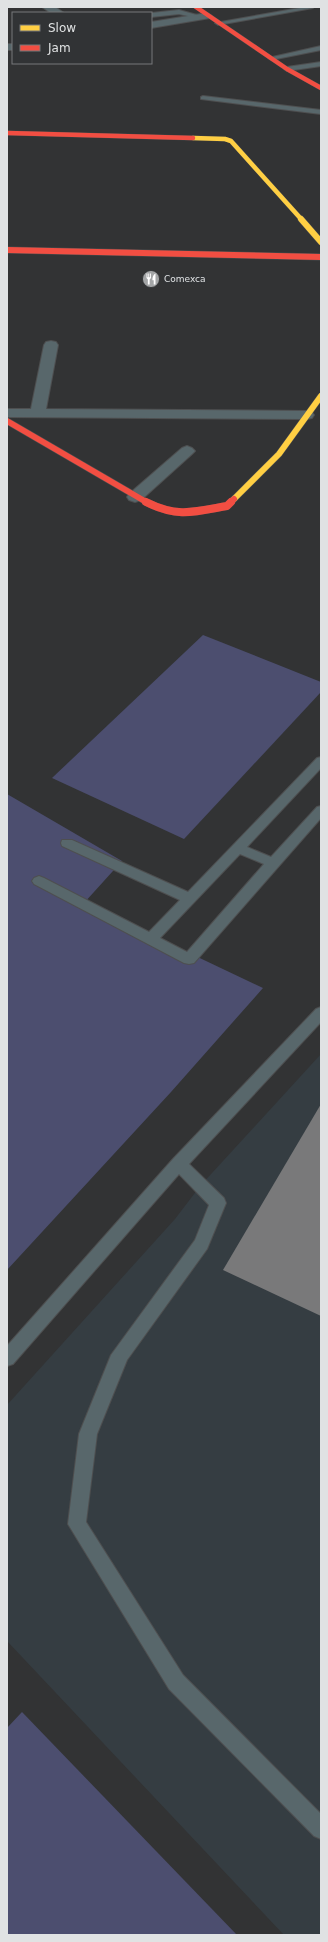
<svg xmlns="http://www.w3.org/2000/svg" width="328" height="1942" font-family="'DejaVu Sans',sans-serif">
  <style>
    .built { fill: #353d42 }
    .green { fill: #4c4e6f }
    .building { fill: #79797a }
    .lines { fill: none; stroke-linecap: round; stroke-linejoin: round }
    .lane-casing { stroke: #4e4f50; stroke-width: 2 }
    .street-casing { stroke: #4e4f50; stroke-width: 2 }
    .slow-far1-casing { stroke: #4e4f50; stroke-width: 5 }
    .slow-casing { stroke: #4e4f50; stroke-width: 7 }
    .jam-far2-casing { stroke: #4e4f50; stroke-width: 5 }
    .jam-far1-casing { stroke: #4e4f50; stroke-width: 7 }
    .jam-casing { stroke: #4e4f50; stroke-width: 8 }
    .lane { fill: #58676b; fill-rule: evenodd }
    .street { fill: #58676b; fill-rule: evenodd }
    .slow-far1 { stroke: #ffcf43; stroke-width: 4.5 }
    .slow { stroke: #ffcf43; stroke-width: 6 }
    .jam-far2 { stroke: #f24e42; stroke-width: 4.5 }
    .jam-far1 { stroke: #f24e42; stroke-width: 6 }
    .jam { stroke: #f24e42; stroke-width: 8 }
    .labels { text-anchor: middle; stroke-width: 4; stroke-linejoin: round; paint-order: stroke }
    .far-poi-label { font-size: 9px; fill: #e0e2e3; stroke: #313335; text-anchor: start }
  </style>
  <rect width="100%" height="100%" fill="#323334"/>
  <!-- built -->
  <path class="built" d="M321 1054V1935H284L7 1641V1405L175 1219 201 1185Z"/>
  <!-- green -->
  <g class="green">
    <path d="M203 635 321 682V692L184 839 52 778Z"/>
    <path d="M7 794 122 861 84 903 263 988 171 1092 7 1270Z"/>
    <path d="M22 1712 237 1935H7V1728Z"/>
  </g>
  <!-- building -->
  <path class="building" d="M321 1104V1316L223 1270Z"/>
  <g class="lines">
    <!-- lane casing -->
    <g class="lane-casing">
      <g id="lane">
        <path d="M305 7 313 8 218 25 215 23Z"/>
        <path d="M179 10 204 17 201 19 179 14 151 17V13Z"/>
        <path d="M321 46V50L271 60 268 58Z"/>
        <path d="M321 62V66L287 71 284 69 287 67Z"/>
        <path d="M203 96 321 110V114L201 99V97Z"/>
        <path d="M321 757V768L247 847 271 857 317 807 321 806V818L194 963 189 964 184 963 34 884 32 881 34 878 39 876 44 878 149 932 180 900 62 846 61 843 62 840H72L188 892 317 758ZM240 854 264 864 187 952 160 938Z"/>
        <path d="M321 1007V1022L189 1164 224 1198 226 1203 207 1249 127 1360 97 1434 86 1522 183 1675 321 1814V1839L314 1836 169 1689 68 1524 79 1434 111 1355 195 1240 209 1205 179 1174 13 1364 7 1366V1346L173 1159 316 1009Z"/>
      </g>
    </g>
    <!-- street casing -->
    <g class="street-casing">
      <g id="street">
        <path d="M42 7H55L64 13H51Z"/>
        <path d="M207 13 212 16 210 18 151 28V22Z"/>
        <rect x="7" y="44" width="6" height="6"/>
        <path d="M51 341 56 342 58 345 46 409 307 411 312 412 314 415 312 418 307 419 7 417V409H31L44 345 46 342Z"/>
        <path d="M187 446 192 448 195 451 192 454 141 500 135 502 129 500 127 497 129 494 182 448Z"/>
      </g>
    </g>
    <!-- slow-far1 casing -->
    <g class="slow-far1-casing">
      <path id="slow-far1" d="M193 138 225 139 231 141 302 220"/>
    </g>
    <!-- slow casing -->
    <g class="slow-casing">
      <g id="slow">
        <path d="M301 219 321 242"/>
        <path d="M234 499 279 454 321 396"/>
      </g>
    </g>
    <!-- jam-far2 casing -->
    <g class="jam-far2-casing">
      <g id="jam-far2">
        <path d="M196 7 287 69 321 88"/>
        <path d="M7 133 193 138"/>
      </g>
    </g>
    <!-- jam-far1 casing -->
    <g class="jam-far1-casing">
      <g id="jam-far1">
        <path d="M7 250 321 257"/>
        <path d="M7 421 148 503"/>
        <path d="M230 503 234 499"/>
      </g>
    </g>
    <!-- jam casing -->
    <g class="jam-casing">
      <path id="jam" d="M146 502C178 518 194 512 227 506L231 502"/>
    </g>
    <!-- lane -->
    <use href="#lane" class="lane"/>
    <!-- street -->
    <use href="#street" class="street"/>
    <!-- slow-far1 -->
    <use href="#slow-far1" class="slow-far1"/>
    <!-- slow -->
    <use href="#slow" class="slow"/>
    <!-- jam-far2 -->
    <use href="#jam-far2" class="jam-far2"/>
    <!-- jam-far1 -->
    <use href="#jam-far1" class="jam-far1"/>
    <!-- jam -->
    <use href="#jam" class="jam"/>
  </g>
  <!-- icons -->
  <defs>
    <g id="restaurant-disc" transform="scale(0.9)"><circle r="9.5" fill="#a3a5a6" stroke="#313335"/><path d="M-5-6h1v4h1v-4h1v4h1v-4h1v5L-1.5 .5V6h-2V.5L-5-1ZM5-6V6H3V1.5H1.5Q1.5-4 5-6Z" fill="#fff"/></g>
  </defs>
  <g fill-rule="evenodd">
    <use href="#restaurant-disc" x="151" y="279"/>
  </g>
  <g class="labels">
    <!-- far-poi labels -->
    <g class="far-poi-label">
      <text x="164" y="282">Comexca</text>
    </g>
  </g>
  <!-- border -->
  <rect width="328" height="1942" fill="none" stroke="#e0e2e3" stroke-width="16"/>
  <!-- legend -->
  <rect x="12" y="12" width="140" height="52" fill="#313335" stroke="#77797b"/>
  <rect x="20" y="25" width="20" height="6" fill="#ffcf43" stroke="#77797b"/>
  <text x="48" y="32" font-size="12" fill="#e0e2e3">Slow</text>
  <rect x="20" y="45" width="20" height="6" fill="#f24e42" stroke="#77797b"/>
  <text x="48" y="52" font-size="12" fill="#e0e2e3">Jam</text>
</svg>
